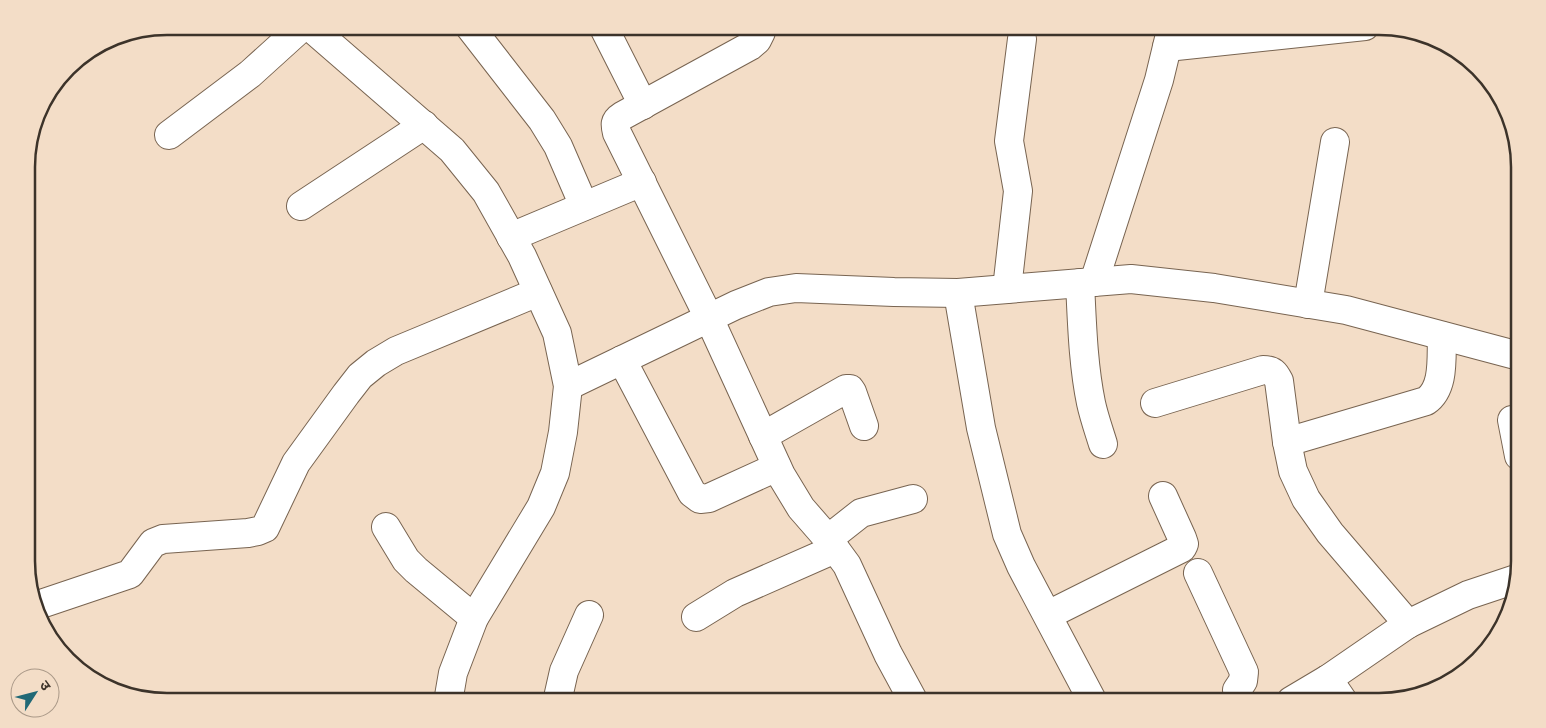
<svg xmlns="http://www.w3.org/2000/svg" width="1546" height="728" font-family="Jost,'Noto Sans Devanagari',sans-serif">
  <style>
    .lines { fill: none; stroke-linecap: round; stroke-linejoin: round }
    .minor-casing { stroke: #786451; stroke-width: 30 }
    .minor { stroke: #fff; stroke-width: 28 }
    .rim { fill: none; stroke: #3c332a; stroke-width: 2.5 }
  </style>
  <rect width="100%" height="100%" fill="#f3ddc7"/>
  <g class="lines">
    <!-- minor casing -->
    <g class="minor-casing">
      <g id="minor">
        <path d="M309 26 452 150 486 192 522 256 557 333 568 386 563 432 555 473 541 507 474 618 453 673 448 702"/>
        <path d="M469 26 542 120 558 146 584 206"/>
        <path d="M603 26 643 105"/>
        <path d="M758 26 761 32 757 40 750 46 622 116C614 121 615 125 617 133L709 318 781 475 801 508 828 539 847 565 888 654 914 702"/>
        <path d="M1167 47 1365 26"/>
        <path d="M169 135 250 74 303 26"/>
        <path d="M301 206 424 125"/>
        <path d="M511 237 642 182"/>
        <path d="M1094 282 1159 80 1172 26"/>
        <path d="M1080 283C1082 323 1083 364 1091 403 1094 417 1099 431 1103 444"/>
        <path d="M1007 289 1018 191 1009 141 1022 39"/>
        <path d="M958 293 981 428 1007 534 1021 566 1093 702"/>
        <path d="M1308 304 1335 142"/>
        <path d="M622 360 692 493 700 499 709 498 777 467"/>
        <path d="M568 386 736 305 769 292 796 288 894 292 958 293 1131 279 1214 288 1346 310 1519 356"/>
        <path d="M1155 403 1263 370C1273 370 1275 373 1279 381L1287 442 1293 471 1306 499 1330 533 1408 624"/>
        <path d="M1512 420 1519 456"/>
        <path d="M763 436 846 389H850L852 392 864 426"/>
        <path d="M1287 442 1426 401C1445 388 1441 357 1442 336"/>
        <path d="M386 527 406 560 416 570 474 618"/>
        <path d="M828 539 861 513 913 499"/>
        <path d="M1198 573 1244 672 1243 681 1237 690 1239 701"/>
        <path d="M38 605 130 574 153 543 163 539 248 533 258 531 265 528 296 463 346 394 360 376 376 363 396 351 538 292"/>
        <path d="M1048 615 1182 548 1184 544 1182 538 1163 496"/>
        <path d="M696 617 735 593 835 549"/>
        <path d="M1328 679 1343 701"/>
        <path d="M1291 701 1328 679 1408 624 1468 595 1516 579"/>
        <path d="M557 702 564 671 589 615"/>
      </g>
    </g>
    <!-- minor -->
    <use href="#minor" class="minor"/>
  </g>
  <!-- crop -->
  <path d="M0 0H1546V728H0ZM167 35H1379A132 132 0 0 1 1511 167V561A132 132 0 0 1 1379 693H167A132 132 0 0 1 35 561V167A132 132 0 0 1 167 35Z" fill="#f3ddc7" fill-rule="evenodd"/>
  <path class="rim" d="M167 35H1379A132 132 0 0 1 1511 167V561A132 132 0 0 1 1379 693H167A132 132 0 0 1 35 561V167A132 132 0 0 1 167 35Z"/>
  <!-- north arrow -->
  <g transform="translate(35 693) rotate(54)"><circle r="24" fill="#f3ddc7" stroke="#aa9988"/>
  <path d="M0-4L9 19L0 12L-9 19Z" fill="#216976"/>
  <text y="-8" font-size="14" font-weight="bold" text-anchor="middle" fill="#3c332a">उ</text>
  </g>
</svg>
